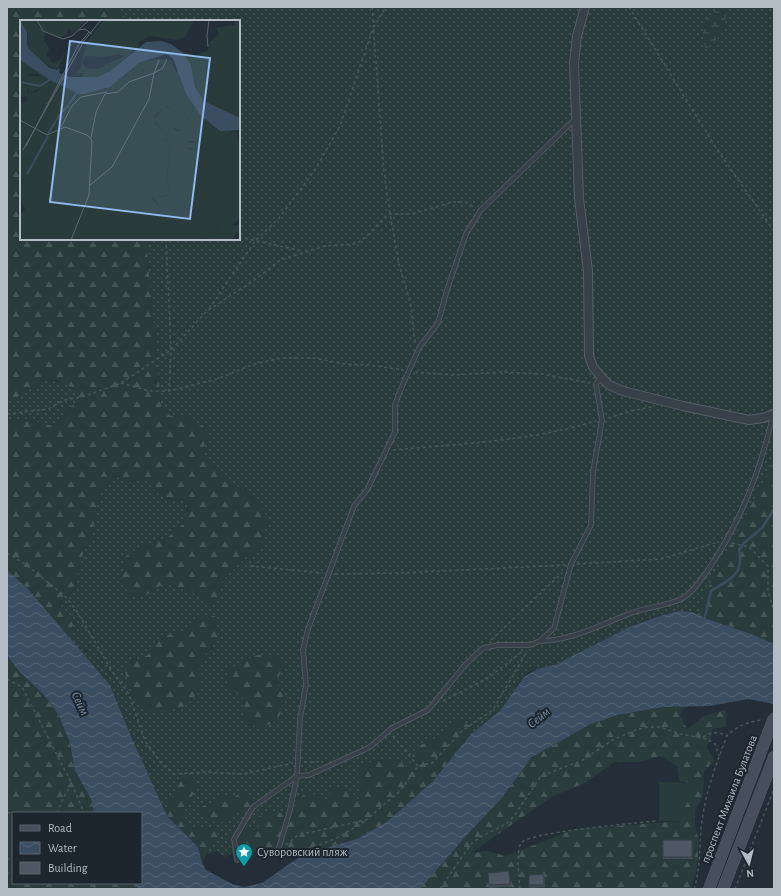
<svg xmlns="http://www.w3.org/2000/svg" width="781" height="896" font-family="'Alegreya Sans',sans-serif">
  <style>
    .grass { fill: url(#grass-dots); fill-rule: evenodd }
    .forest { fill: url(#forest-firs); fill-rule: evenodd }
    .wetland { fill: url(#wetland-marsh) }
    .park { fill: #293c3b }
    .water { fill: url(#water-waves) }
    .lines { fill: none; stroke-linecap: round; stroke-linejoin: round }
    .stream { stroke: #3b4d60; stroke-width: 2.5 }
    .lane-casing { stroke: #565e67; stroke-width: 5.5 }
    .street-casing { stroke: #565e67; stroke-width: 10 }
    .secondary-casing { stroke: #565e67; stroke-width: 12 }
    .path { stroke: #465759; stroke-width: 1.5; stroke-dasharray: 3 3; stroke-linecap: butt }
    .lane { stroke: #384049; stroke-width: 4 }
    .street { stroke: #384049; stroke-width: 8 }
    .secondary { stroke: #464f5b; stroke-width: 11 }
    .secondary-bridge-casing { stroke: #565e67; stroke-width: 12; stroke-linecap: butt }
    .secondary-bridge { stroke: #464f5b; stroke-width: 11 }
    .wall { fill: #424c56 }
    .shaded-wall { fill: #363e46 }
    .building { fill: #4d5864; stroke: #363e46 }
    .labels { text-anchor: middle; stroke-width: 4; stroke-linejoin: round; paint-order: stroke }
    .street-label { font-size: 12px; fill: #b3bbc5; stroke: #1d252e }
    .poi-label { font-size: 12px; fill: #b3bbc5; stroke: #1d252e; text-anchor: start }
    .water-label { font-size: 13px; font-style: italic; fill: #768da5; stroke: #1d252e }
    .inset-river { fill: none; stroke: #3b4d60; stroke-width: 2 }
    .inset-road { fill: none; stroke: #5d6670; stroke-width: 1 }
    .view { fill: #90b9ed; fill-opacity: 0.15; stroke: #90b9ed; stroke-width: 2 }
    .inset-edge { fill: none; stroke: #b3bbc5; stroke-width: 2 }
  </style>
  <defs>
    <pattern id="grass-dots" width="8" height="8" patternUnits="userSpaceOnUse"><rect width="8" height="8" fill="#293c3b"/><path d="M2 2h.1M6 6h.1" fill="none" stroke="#465656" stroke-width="1.8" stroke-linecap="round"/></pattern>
    <pattern id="forest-firs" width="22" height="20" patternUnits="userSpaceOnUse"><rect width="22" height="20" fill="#293c3b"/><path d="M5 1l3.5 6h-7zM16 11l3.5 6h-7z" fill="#465656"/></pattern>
    <pattern id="wetland-marsh" width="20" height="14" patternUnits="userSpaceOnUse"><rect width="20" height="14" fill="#293c3b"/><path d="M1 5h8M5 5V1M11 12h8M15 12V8" fill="none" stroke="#465656"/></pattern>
    <pattern id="water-waves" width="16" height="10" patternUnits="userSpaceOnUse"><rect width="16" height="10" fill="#3b4d60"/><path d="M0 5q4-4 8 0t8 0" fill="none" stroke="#556575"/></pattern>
  </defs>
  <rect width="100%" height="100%" fill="#242e38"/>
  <!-- grass -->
  <g class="grass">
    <path d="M118 7H774V461L704 596 698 615C664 598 591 650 558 664 549 668 538 666 529 672 516 682 511 700 500 711 491 719 480 726 471 734V726L459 721 445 734 416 747 408 770 403 763 383 760 362 764 358 775 361 793 358 800 323 801 289 814 260 831 240 828 227 833 232 853 225 857 217 851 207 854 212 843 204 827 194 829 183 815 180 778 178 788 170 799 167 816 133 741 116 698 104 677 67 636 76 621 61 606 62 598 75 590 81 559 92 534 99 496 114 476 130 482 147 478 167 499 187 500C190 516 180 532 166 540 159 543 149 544 141 546L149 594 163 583 192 592 207 603 217 601 222 581 244 559 262 545 255 500 207 462 202 451 207 440 191 418 171 416 161 406 146 239H239V21H128L117 10ZM198 618 213 648 205 654 197 665 201 680 131 662 148 655 161 637 186 630ZM283 667 276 683 246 720 244 700ZM222 794 233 798 234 806H203L212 803Z"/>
    <path d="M45 380 65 383 78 392 79 402 66 409 62 422 53 426 29 420 7 419V401C20 397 32 387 45 380Z"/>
  </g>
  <!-- forest -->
  <g class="forest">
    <path d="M7 7H118V10L128 21H21V239H146L161 406 171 416 191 418 206 428 207 440 202 451 207 462 255 500 268 517 262 545 244 559 222 581 217 601 207 603 192 592 164 583 149 594 130 596 122 580 125 557 141 546 166 539 183 524 188 509 187 500C167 499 155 498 147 478L130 482 114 476 99 496 92 534 81 559 75 590 62 598 61 606 76 621 67 636 29 590 7 570V419L29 420 53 426 62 422 66 409 79 402 78 392C41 364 38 392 7 401Z"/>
    <path d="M774 461V644L754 635 698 615 704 596Z"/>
    <path d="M215 616C224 642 211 646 197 665L201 680 198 694 185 706 164 712 145 710 131 693 125 672 131 662 148 655 161 637 186 630 198 618Z"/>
    <path d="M257 655H275L283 667 276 683 284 693C281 717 281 723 257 728L246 720 244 700 227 684 230 668Z"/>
    <path d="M7 656 19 671 46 697 59 716 70 743 76 774 91 799 94 813H13V850H7Z"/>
    <path d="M663 707H684L680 715 687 729 704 716 726 710V727L712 729 711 739 706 746 714 760 704 772 703 796 695 810V826L699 841 697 868 691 889H420L465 837 501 799 532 757 600 719ZM660 756 677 766 680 782 699 783 684 807 682 821 575 829 506 856 487 851 471 853 553 796 585 783 614 762H639Z"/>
    <path d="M459 721 471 726V734L433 781 388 821 372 831 359 838 301 856 282 848 249 853 241 859 232 853 227 833 240 828 259 831 257 818 267 811 289 814 300 798 309 790 323 801 328 800 331 789 350 790 358 800 361 793 358 775 362 764 383 760 403 763 408 769 416 747 445 734Z"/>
    <path d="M191 777 197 779 194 792 183 815 194 829 204 827H216L219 837 212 843 202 863 198 847 167 816 170 799 178 788 180 778Z"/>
    <path d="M242 792 253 802 245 813 234 807 235 811 230 819 220 823 205 819 199 812 203 806 212 803 222 794 233 798Z"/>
    <path d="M13 872V883H133L139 889H7V874Z"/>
  </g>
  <!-- wetland -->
  <g class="wetland">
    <path d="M720 7H727C725 26 723 37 706 49 702 41 702 25 708 18 711 14 716 11 720 7Z"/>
    <path d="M7 846H13V882L7 884Z"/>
  </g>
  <!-- park -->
  <path class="park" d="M659 782 699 783V788L694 798C683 803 684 810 683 821H659Z"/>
  <!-- water -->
  <path class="water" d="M7 570 29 590 110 685 133 741 167 816 198 847 202 863 206 870 232 884 244 887 262 883 301 856 359 838 388 821 433 781 471 734 500 711 524 677 537 669 557 664 629 627 659 616 679 611 692 612 705 618 754 635 774 644V704L748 699 709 706 663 707 618 715 591 724 532 757 501 799 465 837 420 889H139L133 883H141V813H94L91 799 75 771 70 743 59 716 46 697 19 671 7 656Z"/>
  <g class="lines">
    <!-- stream -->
    <g class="stream">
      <path d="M743 544 762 528 774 509"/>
      <path d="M704 621 711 591C729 580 745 574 739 550L742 546"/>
    </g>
    <!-- lane casing -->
    <g class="lane-casing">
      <g id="lane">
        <path d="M541 641C572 640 598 626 626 615 644 607 664 607 681 599 692 594 701 579 708 570 741 521 760 472 773 415"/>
        <path d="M278 851 290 810 297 776 309 775 370 747 392 728 428 710 466 664 483 648 498 645H530L540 641 554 628 571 564 591 525 593 472 602 420 596 384 601 377"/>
        <path d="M237 860 234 839 253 807 297 776 300 719 306 685 303 650 308 629 354 506 367 490 395 432V405L400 391 419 348 438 323 447 290 466 234 480 211 575 119"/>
      </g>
    </g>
    <!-- street casing -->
    <g class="street-casing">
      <path id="street" d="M585 7 577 36 574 63 579 198 588 271 589 356 593 367 601 377 609 385 623 391 683 406 749 420 763 418 774 414"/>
    </g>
    <!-- secondary casing -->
    <g class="secondary-casing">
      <g id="secondary">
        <path d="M709 889 768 733"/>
        <path d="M723 889 774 757"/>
      </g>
    </g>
    <!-- path -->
    <g class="path">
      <path d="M372 7 384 172 390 214 399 264 411 305 414 338 416 343"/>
      <path d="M629 7 716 148 774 231"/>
      <path d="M239 237 302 251"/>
      <path d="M166 239 171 350 169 391"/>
      <path d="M209 309 255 241 279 218 315 170 340 126 373 28 386 7"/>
      <path d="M415 372 453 375 503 372 542 374 590 383"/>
      <path d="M121 383 149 391H169L217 379 254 364 282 358H314L345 364 369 365 404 370"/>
      <path d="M7 414 48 409 64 400 85 396 121 383 171 350 207 311 256 279 280 260 325 246 356 244 366 237 385 217 390 214H412L453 202H465L476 208"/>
      <path d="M608 418 635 410 652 407"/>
      <path d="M393 450C461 444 530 441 596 421"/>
      <path d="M732 543 749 547 768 566V590L774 612"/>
      <path d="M7 553 25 564 65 596 76 610 115 676 129 694 145 741 161 763 174 774 207 772 243 774 293 763"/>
      <path d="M577 564 661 559 718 542"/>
      <path d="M250 566 323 573"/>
      <path d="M335 574 402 573 565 565"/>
      <path d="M491 640 562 573"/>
      <path d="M7 679 22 687 72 784 84 813"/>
      <path d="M443 701 488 678 523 651"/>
      <path d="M393 736 418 766"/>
      <path d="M703 737C711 732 718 731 727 736"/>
      <path d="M304 762H323"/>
      <path d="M7 812 13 814"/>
      <path d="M57 813 64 797 72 784"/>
      <path d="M286 845 298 835 366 820 400 791 418 766 432 763 462 731 493 710 527 651"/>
      <path d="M284 851C315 851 339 838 365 821"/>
      <path d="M94 889 96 883"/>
      <path d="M440 889 471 844 480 837 506 824 514 816 541 776 583 760 614 739 636 730 647 727H660L680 734 707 739 715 744 719 756"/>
      <path d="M520 889C519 879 516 852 521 843 529 832 637 823 656 821"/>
      <path d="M694 889C701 867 699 844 702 821 706 791 716 764 727 736 736 726 750 721 763 720"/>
      <path d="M735 889 774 789"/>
    </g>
    <!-- lane -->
    <use href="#lane" class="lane"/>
    <!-- street -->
    <use href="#street" class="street"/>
    <!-- secondary -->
    <use href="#secondary" class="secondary"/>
    <!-- secondary-bridge casing -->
    <g class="secondary-bridge-casing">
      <path id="secondary-bridge" d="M768 733 774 718"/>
    </g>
    <!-- secondary-bridge -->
    <use href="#secondary-bridge" class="secondary-bridge"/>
  </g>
  <!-- wall -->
  <g class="wall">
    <path d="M692 840 693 843V859H663V857Z"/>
    <path d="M510 874 511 886 489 888V885Z"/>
    <path d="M545 876V887L530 888 529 885Z"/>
  </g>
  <!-- shaded-wall -->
  <path class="shaded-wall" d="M692 840 693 843V859L692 857Z"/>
  <!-- building -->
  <g class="building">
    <rect x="663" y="840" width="29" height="17"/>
    <path d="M509 871 510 884 489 885 488 873Z"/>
    <path d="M544 874V885H529V875Z"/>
  </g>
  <!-- icons -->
  <defs>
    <g id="sight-pin" transform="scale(0.9)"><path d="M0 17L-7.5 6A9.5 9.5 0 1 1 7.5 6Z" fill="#0f9aa8" stroke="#1d252e"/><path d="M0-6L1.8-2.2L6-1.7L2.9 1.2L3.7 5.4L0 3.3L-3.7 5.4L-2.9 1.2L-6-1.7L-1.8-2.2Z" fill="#fff"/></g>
  </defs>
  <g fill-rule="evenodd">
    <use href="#sight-pin" x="244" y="852"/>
  </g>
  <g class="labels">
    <!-- street labels -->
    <g class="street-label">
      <text transform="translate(729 799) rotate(-69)" y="4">проспект Михаила Булатова</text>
    </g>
    <!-- poi labels -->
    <g class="poi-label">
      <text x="257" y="856">Суворовский пляж</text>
    </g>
    <!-- water labels -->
    <g class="water-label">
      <text transform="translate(81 703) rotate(65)" y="5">Сейм</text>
      <text transform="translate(538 717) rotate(-39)" y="5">Сейм</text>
    </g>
  </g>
  <!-- overview -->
  <g transform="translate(20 20)">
    <rect width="220" height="220" fill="#242e38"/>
    <path d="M0 40 43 65V84L32 103 58 73 65 74 89 67 102 57 112 56 114 52 122 54 124 47H140L149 40 152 41 156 53 158 49 166 73 172 83 173 90 160 111 148 105 149 101 157 98 154 91 146 86 135 95 136 104 143 111 145 120 150 123 147 159 149 174 132 179 147 192 153 202 145 220H0V195L5 189 0 180V165L27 116H25L11 140 6 138 0 145V86L1 90 14 98 10 90 12 79 23 75 32 61 23 55 5 47 10 52 8 55 24 57 29 63 9 74 8 65 0 63ZM216 110 220 126 214 134 205 117ZM185 117 191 123 183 130 165 127 169 122 174 123ZM220 188V197L212 206 219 205 220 201V209L213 218 209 220H182L197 213 198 204 204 207Z" fill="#293c3b"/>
    <path d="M0 0H67L53 13 49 8 47 15 42 16 41 18 26 11 24 20 29 28 27 35 32 43 40 40 48 28 37 50 23 43 9 29 7 25 8 15ZM84 0H174L165 17 158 20 130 16 119 22V26L91 51 77 57H63V53L55 55 60 49 67 22ZM98 34 104 36 77 49H68L62 43 66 36 85 37ZM216 0H220V36L171 45 159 30 175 36 188 30 190 22 199 14 196 8 214 5ZM220 38V98L184 81 176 69 171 52 173 46ZM135 39H146L148 44H142L132 50 124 48 122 54 114 52 112 56 102 58 119 43ZM5 45 32 60 24 75 20 76 17 80 12 79 18 89 12 87 10 90 15 92 14 99 1 90V83L8 81 6 77H0V63L10 67 7 70 9 74 17 71 29 61 17 54H2L3 49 10 52ZM140 63 144 74 135 75V65ZM43 65 58 73 36 107 28 113 38 87 43 83ZM153 68H160L163 76 145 84ZM172 83 181 96 196 109 214 110 205 117 214 134 220 126V188L204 207 198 204 197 213 182 220H145L146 207 153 202H148L149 195 132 177H142L149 174 147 159 150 123 143 118V111L134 100 145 86 154 91 160 89V96L148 103 155 110 160 111 173 90ZM185 117 191 123 183 130 178 127 171 130 165 127 170 121 185 123ZM25 115 27 116 0 165 1 142 6 138 11 140Z" fill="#293c3b" fill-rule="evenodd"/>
    <path d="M220 34 218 41 172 48 171 43 175 41ZM209 141 216 142 220 157 207 146Z" fill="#293c3b"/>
    <path d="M0 0 7 12V25L9 29 28 47 37 50 40 48 39 53 50 57H77L89 52 126 22 141 21 151 24 163 33 171 45 175 67 184 81 220 98V110L200 111 181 96 166 74 153 38 146 34 119 43 90 67 65 74H59L30 60 0 40Z" fill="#3b4d60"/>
    <path class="inset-river" d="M0 62 20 66 31 59M49 84 58 71M28 114 40 94 49 85M7 154 28 116"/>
    <path class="inset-road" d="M17 0 23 11 43 19 52 16 69 0M59 10 65 9 72 14M188 27 187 16 189 0M0 100 27 115 45 107 67 115 72 120 69 175 51 220M41 107 52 86 61 77 87 72M71 118 76 92 85 74 98 72 109 62 134 53 139 40M6 126 59 24 69 12M3 130 64 21 81 0M70 165 92 147 129 79 134 53 143 48 147 39"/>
    <path class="view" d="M50 21 190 38 170 199 30 182Z"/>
    <rect width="220" height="220" class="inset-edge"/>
  </g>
  <!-- border -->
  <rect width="781" height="896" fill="none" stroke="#b3bbc5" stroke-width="16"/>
  <!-- legend -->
  <rect x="12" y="812" width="130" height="72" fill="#1d252e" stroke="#59616a"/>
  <rect x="20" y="825" width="20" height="6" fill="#464f5b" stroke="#59616a"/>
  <text x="48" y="832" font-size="12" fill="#b3bbc5">Road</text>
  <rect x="20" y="842" width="20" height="12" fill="url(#water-waves)" stroke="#59616a"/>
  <text x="48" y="852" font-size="12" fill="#b3bbc5">Water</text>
  <rect x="20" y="862" width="20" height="12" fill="#4d5864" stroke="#59616a"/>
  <text x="48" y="872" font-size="12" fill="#b3bbc5">Building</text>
  <!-- north arrow -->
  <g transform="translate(749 864) rotate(173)" stroke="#1d252e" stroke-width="3" paint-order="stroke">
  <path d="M0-3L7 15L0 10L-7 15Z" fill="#b3bbc5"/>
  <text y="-6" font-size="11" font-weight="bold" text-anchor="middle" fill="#b3bbc5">N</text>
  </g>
</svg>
